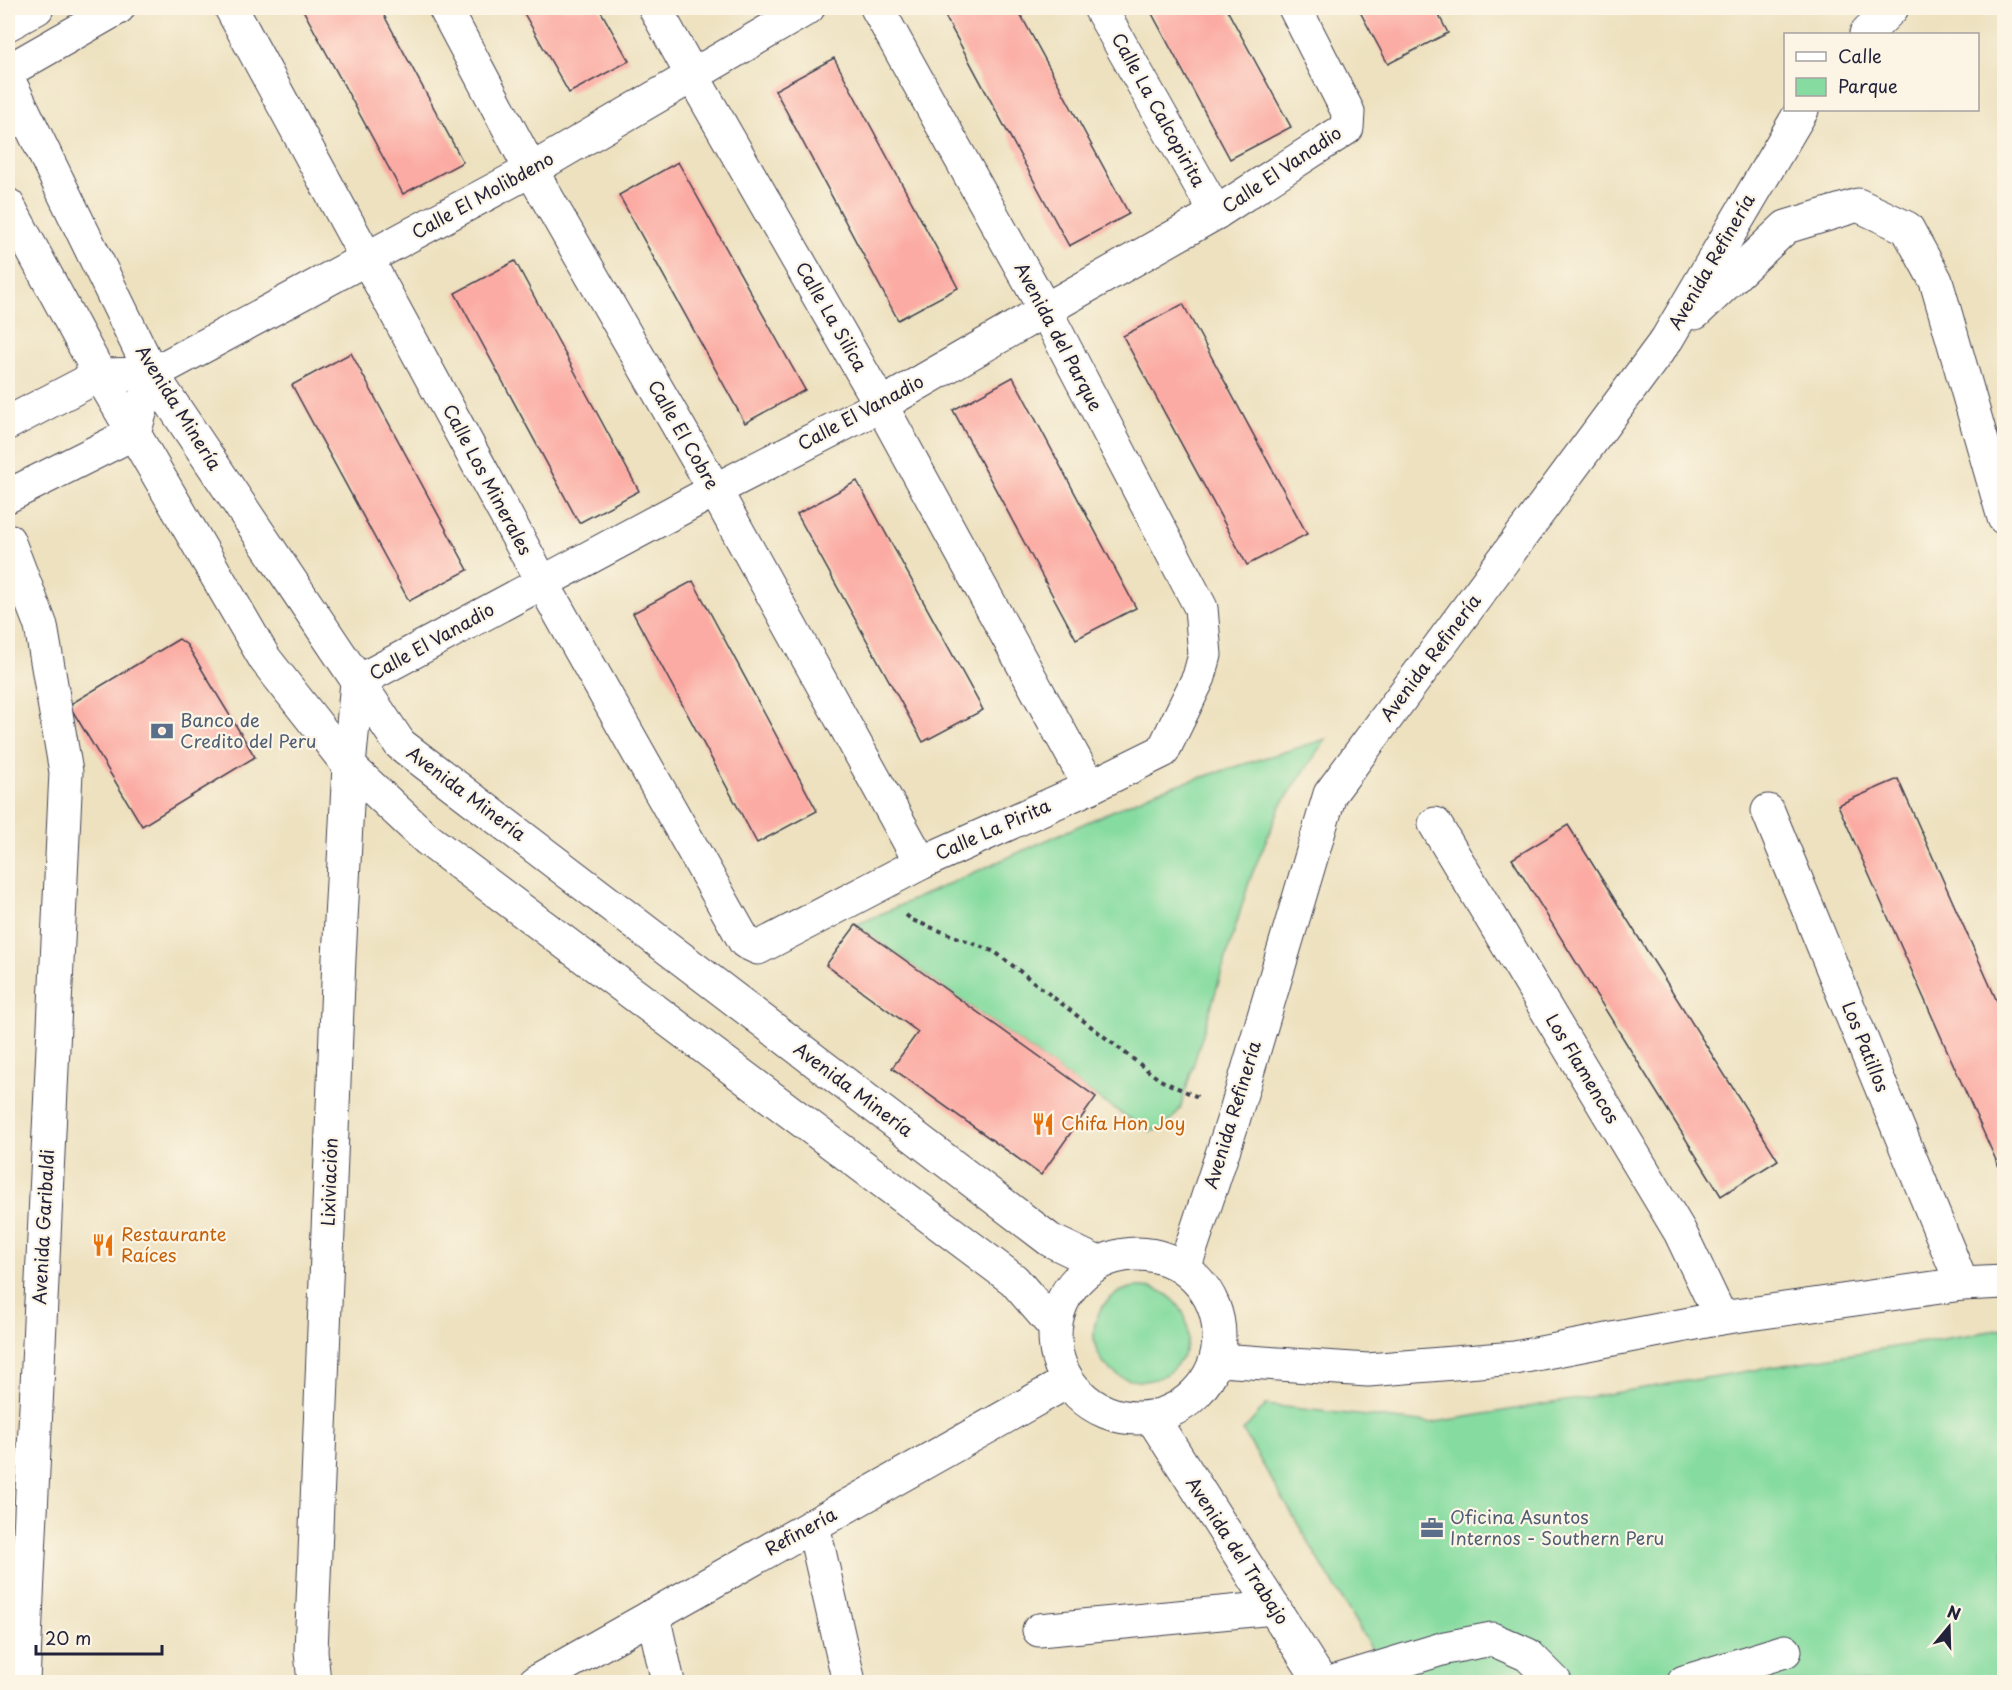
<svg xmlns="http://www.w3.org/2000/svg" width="2012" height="1690" font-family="'Playpen Sans',sans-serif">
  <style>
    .green { fill: #86dca0; stroke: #547f6e; stroke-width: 1.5 }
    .building { fill: #fbaba3 }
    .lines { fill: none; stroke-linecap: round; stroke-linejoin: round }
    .minor-casing { stroke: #403f4f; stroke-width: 35 }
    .major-casing { stroke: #403f4f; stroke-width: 35 }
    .path { stroke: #403f4f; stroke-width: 4; stroke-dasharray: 4.5 4.5; stroke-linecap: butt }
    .minor { stroke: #fff; stroke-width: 33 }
    .major { stroke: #fff; stroke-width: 33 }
    .labels { text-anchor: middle; stroke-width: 4.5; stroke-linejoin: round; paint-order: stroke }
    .street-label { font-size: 18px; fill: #22223b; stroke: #fcf5e5 }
    .service-label { font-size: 18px; fill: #4e5e75; stroke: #fcf5e5; text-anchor: start }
    .food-label { font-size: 18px; fill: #c56008; stroke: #fcf5e5; text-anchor: start }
  </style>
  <rect width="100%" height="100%" fill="#fcf5e5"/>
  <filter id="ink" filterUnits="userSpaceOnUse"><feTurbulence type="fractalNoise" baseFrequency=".0167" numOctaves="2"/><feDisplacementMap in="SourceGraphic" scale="12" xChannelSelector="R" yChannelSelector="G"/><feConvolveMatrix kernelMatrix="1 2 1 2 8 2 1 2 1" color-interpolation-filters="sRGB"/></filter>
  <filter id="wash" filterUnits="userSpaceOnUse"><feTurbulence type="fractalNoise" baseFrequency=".008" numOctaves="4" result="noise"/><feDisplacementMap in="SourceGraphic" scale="24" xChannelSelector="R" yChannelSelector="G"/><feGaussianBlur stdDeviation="1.35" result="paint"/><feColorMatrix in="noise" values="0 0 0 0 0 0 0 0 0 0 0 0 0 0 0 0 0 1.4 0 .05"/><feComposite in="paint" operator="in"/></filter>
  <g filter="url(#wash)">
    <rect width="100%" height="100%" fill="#ede1bf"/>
    <!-- green -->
    <g class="green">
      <path d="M1326 739 1280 807 1250 879 1180 1109 1165 1129 1149 1131 1096 1097 856 925 1157 791Z"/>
      <circle cx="1141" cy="1334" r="47"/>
      <path d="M2004 1329V1682H1391L1243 1431 1266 1405 1430 1423Z"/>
    </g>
    <g id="blocks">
      <!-- building -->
      <g class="building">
        <path d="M302 8H380L463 162 403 194Z"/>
        <path d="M521 8H599L629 61 569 93Z"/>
        <path d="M962 8H1017L1129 214 1069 246 945 16Z"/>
        <path d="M1149 8H1226L1291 127 1230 159Z"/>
        <path d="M1358 8H1435L1448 33 1388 64Z"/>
        <path d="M834 58 958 288 898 320 775 90Z"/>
        <path d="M678 162 805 390 745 423 619 195Z"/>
        <path d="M515 261 639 491 579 523 455 293Z"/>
        <path d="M1183 304 1307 534 1247 565 1123 336Z"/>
        <path d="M351 353 468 570 409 601 292 385Z"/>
        <path d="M1013 377 1136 608 1076 639 953 410Z"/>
        <path d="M857 481 983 710 923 742 797 514Z"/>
        <path d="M693 581 817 811 757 843 633 613Z"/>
        <path d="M179 639 187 645 255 757 142 826 69 705Z"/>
        <path d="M1898 779 2004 1017V1164L1999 1167 1838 805Z"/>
        <path d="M1568 825 1778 1160 1721 1196 1512 859Z"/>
        <path d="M856 925 1096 1097 1041 1175 892 1068 918 1032 826 965Z"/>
      </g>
    </g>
  </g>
  <g filter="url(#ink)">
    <use href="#blocks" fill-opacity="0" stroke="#403f4f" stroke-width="1.5"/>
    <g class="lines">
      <!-- minor casing -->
      <g class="minor-casing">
        <g id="minor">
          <path d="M231 8 542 582 745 942 758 948 921 863 1090 787 1163 751 1199 677 1205 655 1201 608 1045 310 877 8"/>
          <path d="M445 8 531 170 715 490 921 863"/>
          <path d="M655 8 692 75 881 405 1090 787"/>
          <path d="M1100 8 1216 213"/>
          <path d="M8 24 37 8"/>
          <path d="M1866 34 1892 8"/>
          <path d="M8 71 118 8"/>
          <path d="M1695 313 1786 227 1858 205 1907 228 1936 281 2004 518"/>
          <path d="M8 423 100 375 152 374 531 170 808 8"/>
          <path d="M8 496 134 433 152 374"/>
          <path d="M8 540 41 626 66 772 23 1682"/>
          <path d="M1768 811 1962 1284"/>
          <path d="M1435 824 1680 1232 1721 1318"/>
          <path d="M1185 1266 1232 1124 1330 794 1667 339 1802 110"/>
          <path d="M1219 1360 1368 1370 1515 1358 1721 1318 1962 1284 2004 1282"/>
          <path d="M1153 1419 1321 1682"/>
          <path d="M813 1525 849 1682"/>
          <path d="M653 1615 668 1682"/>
          <path d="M1039 1630 1274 1608"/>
          <path d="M314 1682 311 1652 339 958 349 766 357 682 715 490 881 405 1045 310 1216 213 1347 128 1348 112 1295 8"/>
          <path d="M535 1682 1067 1382"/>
          <path d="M1333 1682 1445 1648 1492 1639 1528 1655 1555 1682"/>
          <path d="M1684 1682 1785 1651"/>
        </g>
      </g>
      <!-- major casing -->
      <g class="major-casing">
        <g id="major">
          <path d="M8 79 152 374 400 744 1050 1240 1096 1262"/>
          <path d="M8 205 100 375 265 659 349 766 427 839 1014 1280 1053 1325"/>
          <circle cx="1137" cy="1336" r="82"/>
        </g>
      </g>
      <!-- path -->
      <path class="path" d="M906 915 912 920 995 952 1160 1080 1200 1098"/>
      <!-- minor -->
      <use href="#minor" class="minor"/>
      <!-- major -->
      <use href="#major" class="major"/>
    </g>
  </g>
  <!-- icons -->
  <defs>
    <g id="bank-bare" transform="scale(1.8)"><path d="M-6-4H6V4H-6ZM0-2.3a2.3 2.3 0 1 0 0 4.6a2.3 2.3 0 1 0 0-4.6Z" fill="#5c6f8a" stroke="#fcf5e5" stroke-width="2.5" paint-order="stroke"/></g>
    <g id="restaurant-bare" transform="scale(1.8)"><path d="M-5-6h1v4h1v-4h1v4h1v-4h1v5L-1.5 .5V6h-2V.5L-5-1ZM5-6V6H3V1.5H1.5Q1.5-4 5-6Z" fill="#e8710a" stroke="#fcf5e5" stroke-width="2.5" paint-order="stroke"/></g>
    <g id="office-bare" transform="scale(1.8)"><path d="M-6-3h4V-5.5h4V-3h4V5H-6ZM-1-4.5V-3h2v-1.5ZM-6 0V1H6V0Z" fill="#5c6f8a" stroke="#fcf5e5" stroke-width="2.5" paint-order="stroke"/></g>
  </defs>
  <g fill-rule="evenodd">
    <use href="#bank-bare" x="162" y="731"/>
    <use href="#restaurant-bare" x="1043" y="1124"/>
    <use href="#restaurant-bare" x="103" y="1245"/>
    <use href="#office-bare" x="1432" y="1528"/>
  </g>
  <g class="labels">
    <!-- street labels -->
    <g class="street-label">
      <text transform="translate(1158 110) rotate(61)" y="6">Calle La Calcopirita</text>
      <text transform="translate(1282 170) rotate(-34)" y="6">Calle El Vanadio</text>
      <text transform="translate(483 196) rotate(-29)" y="6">Calle El Molibdeno</text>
      <text transform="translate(1712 262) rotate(-60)" y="6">Avenida Refinería</text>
      <text transform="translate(831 317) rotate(60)" y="6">Calle La Silica</text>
      <text transform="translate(1058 337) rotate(62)" y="6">Avenida del Parque</text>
      <text transform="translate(178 408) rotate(58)" y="6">Avenida Minería</text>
      <text transform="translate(861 413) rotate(-28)" y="6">Calle El Vanadio</text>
      <text transform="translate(683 435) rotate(60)" y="6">Calle El Cobre</text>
      <text transform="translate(487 480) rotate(62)" y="6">Calle Los Minerales</text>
      <text transform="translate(432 642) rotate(-29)" y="6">Calle El Vanadio</text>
      <text transform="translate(1431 658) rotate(-53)" y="6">Avenida Refinería</text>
      <text transform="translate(466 794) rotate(37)" y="6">Avenida Minería</text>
      <text transform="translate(993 830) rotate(-24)" y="6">Calle La Pirita</text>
      <text transform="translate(1865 1047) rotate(68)" y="6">Los Patillos</text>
      <text transform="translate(1582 1069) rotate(59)" y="6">Los Flamencos</text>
      <text transform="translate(853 1090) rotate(37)" y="6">Avenida Minería</text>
      <text transform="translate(1233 1115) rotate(-73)" y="6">Avenida Refinería</text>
      <text transform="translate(330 1182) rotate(-88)" y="6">Lixiviación</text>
      <text transform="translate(44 1227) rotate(-87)" y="6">Avenida Garibaldi</text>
      <text transform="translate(801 1532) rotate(-29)" y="6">Refinería</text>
      <text transform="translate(1237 1551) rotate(57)" y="6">Avenida del Trabajo</text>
    </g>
    <!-- service labels -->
    <g class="service-label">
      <text x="180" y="727">Banco de<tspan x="180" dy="21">Credito del Peru</tspan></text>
      <text x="1450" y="1524">Oficina Asuntos<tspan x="1450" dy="21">Internos - Southern Peru</tspan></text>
    </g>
    <!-- food labels -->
    <g class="food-label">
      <text x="1061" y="1130">Chifa Hon Joy</text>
      <text x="121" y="1241">Restaurante<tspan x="121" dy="21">Raíces</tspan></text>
    </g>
  </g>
  <!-- margin -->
  <rect width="2012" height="1690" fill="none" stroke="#fcf5e5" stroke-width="30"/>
  <!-- legend -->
  <rect x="1784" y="33" width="195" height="78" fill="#fcf5e5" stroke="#a5a1a1" stroke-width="1.5"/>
  <rect x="1796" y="52" width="30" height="9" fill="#ffffff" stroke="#a5a1a1" stroke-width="1.5"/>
  <text x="1838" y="63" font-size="18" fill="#22223b">Calle</text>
  <rect x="1796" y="78" width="30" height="18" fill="#86dca0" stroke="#a5a1a1" stroke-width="1.5"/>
  <text x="1838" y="93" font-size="18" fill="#22223b">Parque</text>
  <!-- north arrow -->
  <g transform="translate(1949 1627) rotate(19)" stroke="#fcf5e5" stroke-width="4.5" paint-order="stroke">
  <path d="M0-4.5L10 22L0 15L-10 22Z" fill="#22223b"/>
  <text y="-9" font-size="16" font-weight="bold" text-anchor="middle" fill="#22223b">N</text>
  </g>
  <!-- scale -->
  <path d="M36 1645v9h126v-9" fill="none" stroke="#22223b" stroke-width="3"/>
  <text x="45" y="1645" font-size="18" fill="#22223b" stroke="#fcf5e5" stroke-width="4.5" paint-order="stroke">20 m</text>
</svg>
